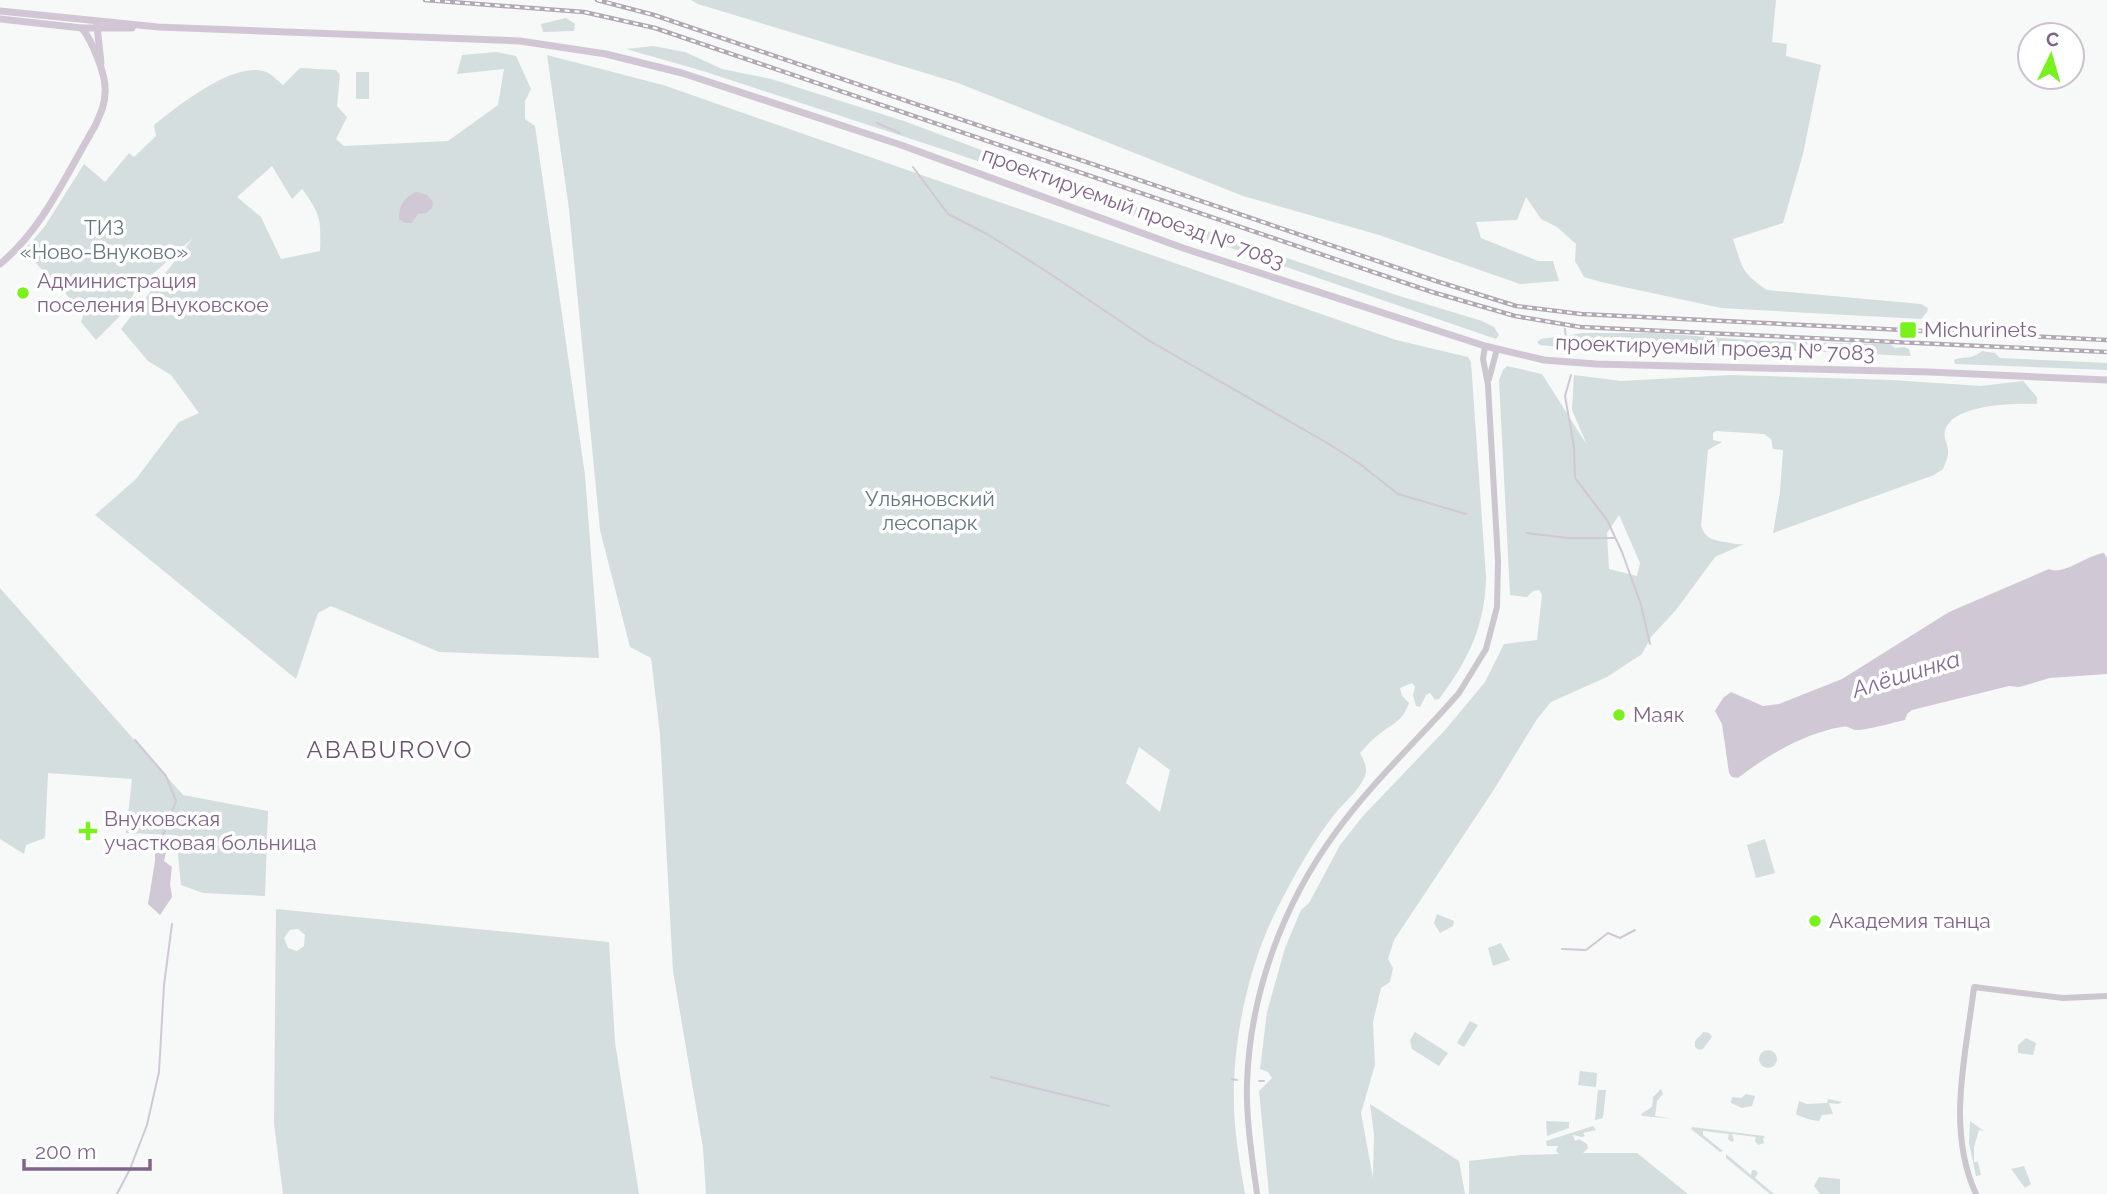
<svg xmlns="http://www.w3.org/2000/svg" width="2107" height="1194" font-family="Raleway,sans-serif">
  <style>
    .green { fill: #d4dede; fill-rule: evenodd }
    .water { fill: #d0c8d5 }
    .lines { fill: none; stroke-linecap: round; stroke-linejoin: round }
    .stream { stroke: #d0c8d5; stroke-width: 2 }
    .tertiary { stroke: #ccc6ce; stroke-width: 6 }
    .secondary { stroke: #d1c7d4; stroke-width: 7 }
    .rail-casing { stroke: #b1a8b4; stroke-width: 4.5 }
    .rail { stroke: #fff; stroke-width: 2; stroke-dasharray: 5; stroke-linecap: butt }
    .poi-dot { fill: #78f11d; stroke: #fff; stroke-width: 2.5 }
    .labels { text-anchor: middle; stroke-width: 7; stroke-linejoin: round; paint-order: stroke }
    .street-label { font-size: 21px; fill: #816589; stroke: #fff }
    .park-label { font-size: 21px; fill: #61777a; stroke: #fff }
    .poi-label { font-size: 21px; fill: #816589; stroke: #fff; text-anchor: start }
    .water-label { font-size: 23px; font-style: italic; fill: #836b93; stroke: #fff }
    .quarter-label { font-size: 24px; letter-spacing: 2px; fill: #68546e; stroke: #fff }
  </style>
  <rect width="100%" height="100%" fill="#f6f9f7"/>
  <!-- green -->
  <g class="green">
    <path d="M691 0H1776L1772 42 1787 44 1786 56 1821 65 1803 154 1783 223 1733 239C1743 269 1741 272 1767 290L1921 304 1928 308 1927 312 1921 319 1721 308 1601 282 1584 277 1575 261 1576 244 1557 227 1541 219 1526 197 1517 220 1476 222 1481 238 1538 261H1553L1559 281 1520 284 1379 235 1243 196 958 83 698 4Z"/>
    <path d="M566 18 575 24 574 31 543 32 541 24Z"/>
    <path d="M653 46 685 52 722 69 771 79 904 121 1107 197 1393 294 1482 321 1494 327 1499 335 1496 339 951 152 703 71 626 49Z"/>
    <path d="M497 52 516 56 531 89 525 101V119L535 126 585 475 599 658 439 652 331 606 318 613 296 679 95 515 136 479 179 422 199 413 171 375 148 361 121 329 193 238 135 290 128 308 96 340 81 322 84 313 24 251 45 226 84 164 105 182 129 153 134 157 156 136 154 125C177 107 234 60 266 72 272 74 278 81 283 85L300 68 336 70 340 75 337 106 347 117 336 139 344 146 448 141 498 105 504 69 457 74 462 55ZM272 166 292 199 302 189C321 215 321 219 320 251L281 259 261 217 237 197Z"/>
    <path d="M547 55 663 85 1396 340 1468 357 1471 362 1486 577C1485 626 1468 661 1439 699L1435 700 1430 693 1426 695 1420 707 1416 706 1413 695 1415 687 1412 683 1400 688 1402 696 1409 703C1402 723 1391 724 1377 736 1370 741 1365 748 1360 753 1364 761 1369 769 1364 778 1358 792 1343 803 1334 815 1312 843 1294 876 1278 907 1246 969 1229 1055 1235 1125 1237 1148 1241 1171 1245 1194H706L703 1148 673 971 660 734 651 658 630 647 600 530 569 209ZM1139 747 1170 770 1160 812 1126 783Z"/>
    <rect x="356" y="72" width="13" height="27"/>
    <path d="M1583 333H1655L1762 341 1890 344 1895 348 1904 347 1909 349 1911 356 1670 345 1558 347 1540 345 1537 342 1541 339Z"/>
    <path d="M1982 351 1995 353 2000 358 2107 363V370L1955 364 1954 360C1966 355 1969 361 1982 351Z"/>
    <path d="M1507 366 1542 374 1587 445 1572 410 1574 375 1621 381 1731 375 1891 380 1981 386 2023 381 2037 397V404C2015 403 1951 404 1945 431 1943 438 1949 446 1948 453 1948 458 1945 464 1943 469L1934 475 1773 533 1780 492 1783 450 1773 449 1771 439 1764 434 1716 431 1713 433V440L1722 442 1708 450 1701 526C1706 539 1713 540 1725 542 1732 543 1736 545 1744 544L1715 557 1676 610 1651 637 1642 654 1607 677 1551 702 1537 719 1493 791 1394 940 1388 959 1393 968 1390 982 1381 988 1373 1022 1375 1065 1361 1113 1373 1178 1374 1135 1370 1104 1459 1161 1465 1194H1269L1259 1091 1272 1078 1268 1072 1260 1069 1267 1012 1285 948 1301 910 1309 903 1340 845 1363 816 1446 729 1485 682 1504 644 1537 640 1542 595 1539 590 1533 591 1527 597 1510 595 1499 380 1503 370ZM1619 515 1640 563 1637 576 1609 569 1607 533Z"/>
    <path d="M0 588 183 795 268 811 265 896 203 893 181 885 176 835 126 833 132 779 48 773 45 838 26 845 24 854 0 839Z"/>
    <path d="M1765 839 1775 873 1756 878 1747 845Z"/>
    <path d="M276 909 609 942 615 1042 639 1194H283L274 1124ZM298 929 305 935 304 946 297 951 288 948 284 938 290 930Z"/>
    <path d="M1437 914 1454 921 1453 926 1440 933 1434 923Z"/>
    <path d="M1501 943 1510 960 1493 966 1488 948Z"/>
    <path d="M1470 1021 1478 1025 1464 1047 1457 1043Z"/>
    <path d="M1415 1032 1448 1053 1439 1066 1412 1049 1410 1040Z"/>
    <path d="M1703 1032 1709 1033 1712 1037 1703 1049 1699 1050 1695 1047C1693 1038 1701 1037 1703 1032Z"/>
    <path d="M2026 1038 2036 1043 2033 1055 2018 1053V1045Z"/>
    <circle cx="1768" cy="1059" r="9"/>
    <path d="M1580 1071 1597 1073 1596 1087 1578 1085Z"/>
    <path d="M1661 1089 1663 1094 1657 1101 1655 1116 1674 1119 1642 1116 1641 1114 1652 1107 1653 1097Z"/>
    <path d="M1598 1090H1606L1603 1118 1595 1120Z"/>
    <path d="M1746 1094 1755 1096 1752 1106 1742 1108 1731 1103 1732 1097 1741 1098Z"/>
    <path d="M1828 1099 1842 1102 1838 1104 1829 1103 1833 1114 1822 1115 1819 1121C1814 1121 1800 1117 1796 1114L1799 1101 1807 1104 1827 1103Z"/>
    <path d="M1546 1121 1569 1122V1128L1547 1136Z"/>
    <path d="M1970 1121 1984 1131 1979 1130 1974 1147V1162H1978L1981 1175 1976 1176 1969 1143Z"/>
    <path d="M1593 1126 1596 1130 1583 1133 1585 1136 1582 1137 1573 1135 1575 1141 1579 1139 1587 1144 1588 1148 1583 1153H1637L1688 1194H1469V1161L1521 1155 1559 1154 1556 1151 1558 1146H1547L1546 1141Z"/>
    <path d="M1692 1127 1764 1136 1765 1138H1763L1764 1143 1758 1145 1755 1141 1756 1137 1732 1134 1734 1140 1732 1142 1728 1139 1729 1134 1703 1131V1135L1723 1151 1720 1152 1691 1129Z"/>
    <path d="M1726 1154 1751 1175 1752 1170H1755L1758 1173 1755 1178 1774 1194H1770L1726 1158Z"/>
    <path d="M2024 1166 2031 1184 2025 1188 2011 1169Z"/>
    <path d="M1819 1177 1840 1179V1194H1820L1814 1186Z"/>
  </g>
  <!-- water -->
  <g class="water">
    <path d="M416 192 427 195 433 202 432 208 426 213 418 214 412 223H405L399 219C399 205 404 198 416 192Z"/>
    <path d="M2104 553 2107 558V674L2050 678 2019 687 2009 686 1912 710 1907 714 1905 720C1895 722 1864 731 1856 730 1850 729 1848 725 1841 727 1805 733 1766 756 1738 778L1732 777 1729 773 1722 724 1715 711 1723 698 1731 692 1763 706 1779 704 1842 679 1949 612 2049 569C2064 576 2084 556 2104 553Z"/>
    <path d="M163 834 166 852 164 861 172 867 170 884 172 897 160 915 148 904 155 861V848Z"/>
  </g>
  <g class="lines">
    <!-- stream -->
    <g class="stream">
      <path d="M877 123 900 133"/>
      <path d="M913 167 948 214 987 234 1046 271 1148 340 1329 444 1360 464 1398 494 1466 514"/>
      <path d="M1565 329 1566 340 1572 351"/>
      <path d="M1571 375 1565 396 1574 447 1575 478 1607 520 1622 552 1641 605 1650 644"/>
      <path d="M1526 533 1568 538H1615"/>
      <path d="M135 740 166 776 176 801 163 835"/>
      <path d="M1562 949 1586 950 1608 933 1620 938 1635 930"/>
      <path d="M991 1077 1109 1106"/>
      <path d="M1232 1079 1237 1080"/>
      <path d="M1259 1081H1264"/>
      <path d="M117 1194 130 1169 147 1125 159 1072 164 985 172 924"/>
    </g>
    <!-- tertiary -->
    <g class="tertiary">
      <path d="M1489 379 1497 349"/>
      <path d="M1257 1194C1252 1157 1246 1120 1247 1083 1250 993 1283 904 1336 832 1372 782 1419 739 1459 693L1486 649 1497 607 1498 561 1488 385 1483 359 1485 346"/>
      <path d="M1976 1194C1946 1129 1966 1055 1974 987L2063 998 2107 996"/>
    </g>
    <!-- secondary -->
    <g class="secondary">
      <path d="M0 11 158 27 520 41 606 54 682 73 901 145 1183 248 1485 346 1544 360 1596 364 1929 372 2107 380"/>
      <path d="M0 19 82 28H132"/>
      <path d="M97 26 101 63"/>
      <path d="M0 264C43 229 67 173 95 126 100 115 105 105 105 93 107 76 92 41 82 28"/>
    </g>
    <!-- rail casing -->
    <g class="rail-casing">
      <g id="rail">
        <path d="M425 0 584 12 655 28 1432 292 1515 316 1580 327 2107 352"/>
        <path d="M597 0 654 15 1436 281 1516 306 1581 314 2107 340"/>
      </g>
    </g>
    <!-- rail -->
    <use href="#rail" class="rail"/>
  </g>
  <!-- markers -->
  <g class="poi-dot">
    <circle cx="23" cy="293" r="7"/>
    <rect x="1899" y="321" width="18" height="18" rx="3.5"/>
    <circle cx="1619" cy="715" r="7"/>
    <path d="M84.5 820.5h7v7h7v7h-7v7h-7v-7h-7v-7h7z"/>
    <circle cx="1815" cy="921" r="7"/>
  </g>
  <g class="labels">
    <!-- street labels -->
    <g class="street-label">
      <text transform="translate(1133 208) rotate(20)" y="7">проектируемый проезд № 7083</text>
      <text transform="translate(1715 348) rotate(2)" y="7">проектируемый проезд № 7083</text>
    </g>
    <!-- park labels -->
    <g class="park-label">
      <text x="104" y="235">ТИЗ<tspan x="104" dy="24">«Ново-Внуково»</tspan></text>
      <text x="930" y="506">Ульяновский<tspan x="930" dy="24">лесопарк</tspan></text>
    </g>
    <!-- poi labels -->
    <g class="poi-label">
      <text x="37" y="288">Администрация<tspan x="37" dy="24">поселения Внуковское</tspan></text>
      <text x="1924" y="337">Michurinets</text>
      <text x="1633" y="722">Маяк</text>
      <text x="104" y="826">Внуковская<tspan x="104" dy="24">участковая больница</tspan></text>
      <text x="1829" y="928">Академия танца</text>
    </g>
    <!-- water labels -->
    <g class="water-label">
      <text transform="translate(1906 674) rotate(-17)" y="8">Алёшинка</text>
    </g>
    <!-- quarter labels -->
    <g class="quarter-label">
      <text x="390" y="758">ABABUROVO</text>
    </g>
  </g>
  <!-- north arrow -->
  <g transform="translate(2051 56) rotate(5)"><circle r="33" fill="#ffffff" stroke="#cdc1d0" stroke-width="2"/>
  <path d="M0-5L12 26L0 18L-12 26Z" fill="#78f11d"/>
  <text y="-10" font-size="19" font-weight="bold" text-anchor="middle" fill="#816589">С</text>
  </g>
  <!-- scale -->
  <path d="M24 1159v10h126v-10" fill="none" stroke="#816589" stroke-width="3.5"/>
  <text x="35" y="1159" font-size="21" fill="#816589" stroke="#ffffff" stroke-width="5" paint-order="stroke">200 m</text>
</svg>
